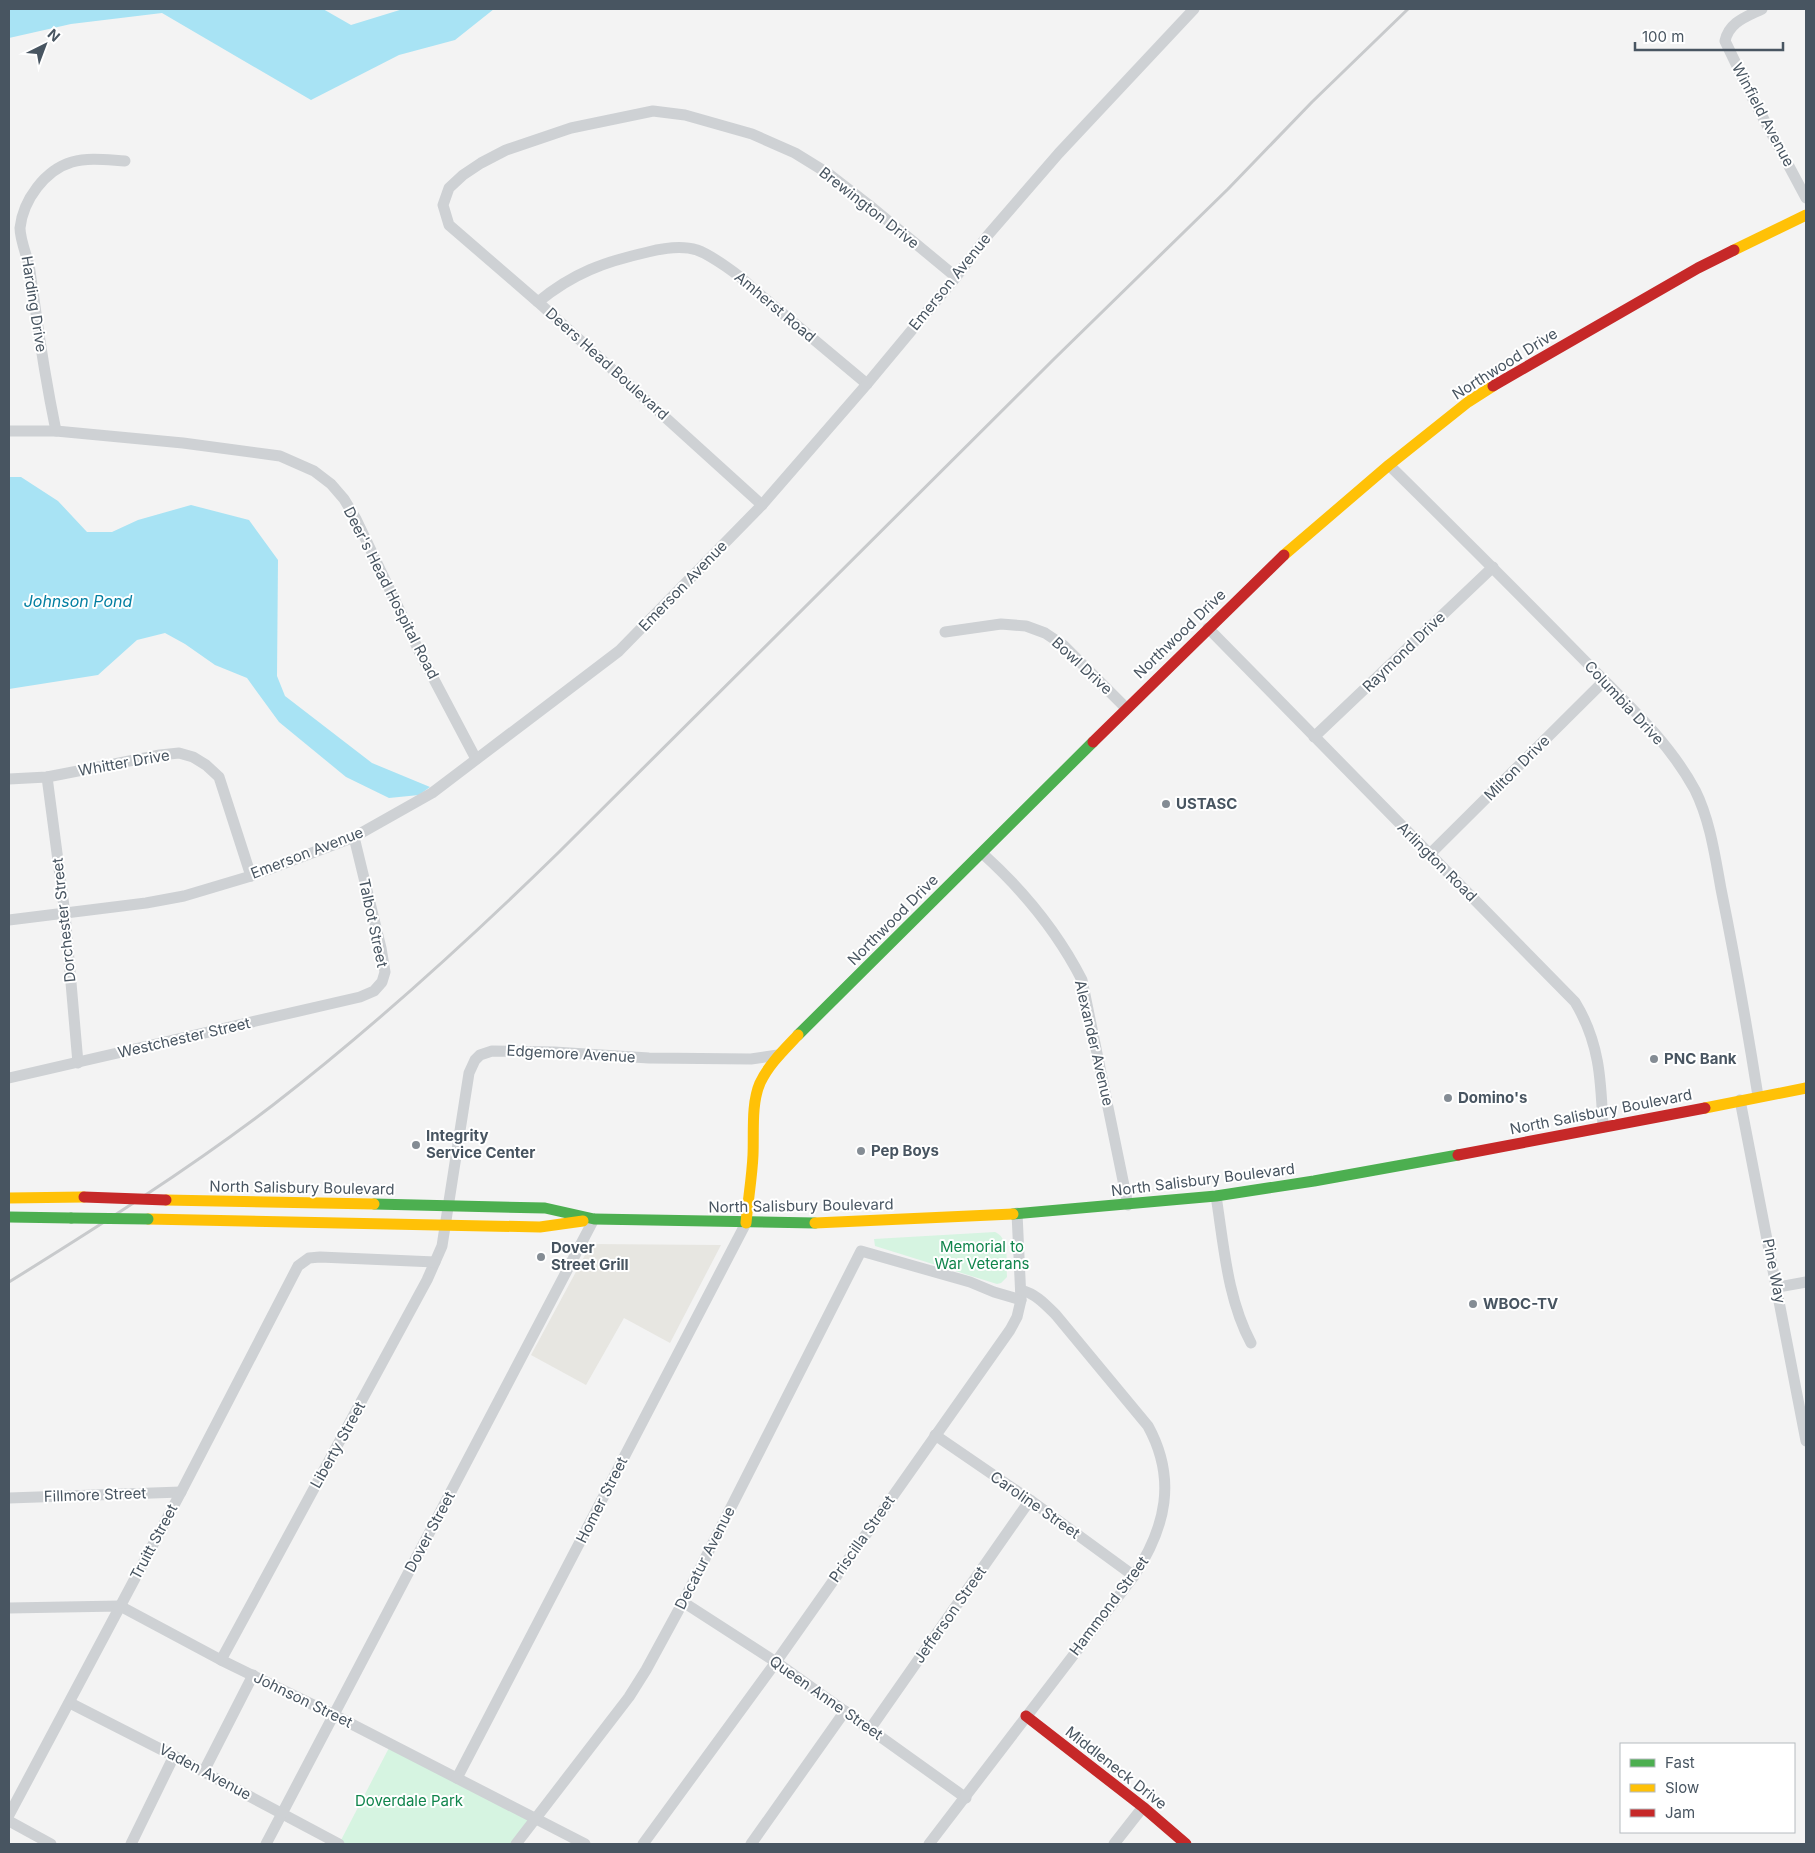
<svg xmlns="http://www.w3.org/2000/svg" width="1815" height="1853" font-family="Inter,sans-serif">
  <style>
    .commercial { fill: #e7e6e1 }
    .green { fill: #d6f4e1 }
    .water { fill: #a8e3f4 }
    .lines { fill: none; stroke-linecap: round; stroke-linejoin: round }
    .street { stroke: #ced1d4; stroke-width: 11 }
    .fast { stroke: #4caf50; stroke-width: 11 }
    .slow { stroke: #ffc107; stroke-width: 11 }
    .jam { stroke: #c62828; stroke-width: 11 }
    .rail { stroke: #c8cacc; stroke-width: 3 }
    .fast-bridge { stroke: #4caf50; stroke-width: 11 }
    .jam-bridge { stroke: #c62828; stroke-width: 11 }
    .poi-dot { fill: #848c94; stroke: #fff; stroke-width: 2 }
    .labels { text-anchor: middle; stroke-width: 4; stroke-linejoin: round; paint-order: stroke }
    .street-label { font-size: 15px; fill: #485561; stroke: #fff }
    .poi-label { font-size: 15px; font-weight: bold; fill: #485561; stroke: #fff; text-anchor: start }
    .park-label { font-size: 15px; fill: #10854c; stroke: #fff }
    .water-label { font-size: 16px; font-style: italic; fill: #037fa2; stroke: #fff }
  </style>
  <rect width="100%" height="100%" fill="#f3f3f3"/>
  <!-- commercial -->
  <path class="commercial" d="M591 1244 721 1245 670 1343 624 1318 586 1385 531 1355Z"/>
  <!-- green -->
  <g class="green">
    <path d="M995 1232C1010 1238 1006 1263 1007 1277L1001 1283 997 1284 875 1246 874 1239Z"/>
    <path d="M391 1744 535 1818 516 1844H339Z"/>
  </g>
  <!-- water -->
  <g class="water">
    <path d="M9 9H323L351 25 403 9H494L455 40 399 55 311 100 162 13 71 24 9 38Z"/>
    <path d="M9 477H21L58 501 87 532H112L138 520 191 505 249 520 278 560 277 676 285 696 372 763 430 787 419 795 389 798 346 777 279 722 247 678 215 665 185 644 165 633 137 640 98 675 9 689Z"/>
  </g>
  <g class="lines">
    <!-- street -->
    <g class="street">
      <path d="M1762 9C1746 17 1729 22 1725 41L1753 99 1806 198"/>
      <path d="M538 302C573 273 604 262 648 252 664 248 681 245 697 250 711 255 741 276 751 287L867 384"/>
      <path d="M9 431H56L183 443 280 456 314 471 331 484 344 499 356 519 419 651 476 759"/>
      <path d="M56 431C47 387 40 344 34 299 32 288 31 276 29 265 26 254 20 239 20 228 23 200 45 170 72 162 89 157 108 160 125 161"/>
      <path d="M1389 465C1455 530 1521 596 1586 662 1625 702 1668 740 1695 790 1710 820 1715 856 1721 889 1735 958 1747 1027 1758 1096"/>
      <path d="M762 505 538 302 449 225 443 205 449 188 463 175 481 163 506 150 571 128 653 111 685 115 752 134 795 153 829 174 869 205 956 277"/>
      <path d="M1208 628 1575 1002C1600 1043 1601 1081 1603 1127"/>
      <path d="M945 632 1001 624 1026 626 1045 633 1063 645 1126 708"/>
      <path d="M1314 737 1493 567"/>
      <path d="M47 777 65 914 78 1063"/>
      <path d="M9 779 47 777 160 755 179 753 193 757 206 765 219 777 251 876"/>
      <path d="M982 853C1023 890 1057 931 1082 980L1128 1205"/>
      <path d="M1430 854 1604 681"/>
      <path d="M9 920 146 903 184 896 251 876 354 837 432 793 619 651 762 505 867 384 956 277 988 235 1059 153 1194 9"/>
      <path d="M9 1078 360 997 374 991 382 982 385 972 381 948 354 837"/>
      <path d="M1740 1100 1806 1441"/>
      <path d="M1216 1196C1224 1246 1227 1298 1251 1343"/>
      <path d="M1778 1287 1806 1282"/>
      <path d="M935 1435 1030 1500 1134 1576"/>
      <path d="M9 1498 181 1492"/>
      <path d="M683 1602 776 1662 966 1798"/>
      <path d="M9 1608 120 1606 221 1660 334 1715 585 1844"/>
      <path d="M221 1660 427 1280 442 1246 469 1073 475 1060 480 1055 492 1051 554 1052 649 1058 751 1059 778 1055"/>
      <path d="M70 1703 174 1756 339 1844"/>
      <path d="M870 1729 1030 1500"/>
      <path d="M204 1771 253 1675"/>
      <path d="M457 1778 746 1223"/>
      <path d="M9 1815 181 1492 298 1266 309 1258 320 1257 435 1262"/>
      <path d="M9 1821 51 1844"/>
      <path d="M131 1844 174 1756"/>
      <path d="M266 1844 594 1219"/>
      <path d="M516 1844 629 1697 646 1670 683 1602 861 1251 970 1282 994 1292 1021 1300"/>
      <path d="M643 1844 776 1662 1010 1330 1017 1317 1021 1300 1017 1213"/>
      <path d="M751 1844 845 1711"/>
      <path d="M929 1844 1134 1576C1166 1527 1177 1479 1148 1426L1056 1315C1045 1304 1036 1294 1021 1290"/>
      <path d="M1114 1844 1143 1807"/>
    </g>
    <!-- fast -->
    <g class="fast">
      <path d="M798 1035 1093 742"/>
      <path d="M374 1204 545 1208 594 1219 815 1223"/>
      <path d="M1013 1214 1216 1196 1314 1181 1458 1155"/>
      <path d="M9 1217 71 1218"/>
    </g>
    <!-- slow -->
    <g class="slow">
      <path d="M1734 250 1806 215"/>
      <path d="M1284 555 1389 465 1468 402 1493 386"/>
      <path d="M1705 1108 1806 1088"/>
      <path d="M9 1198 84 1197"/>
      <path d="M166 1200 374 1204"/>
      <path d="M148 1219 540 1227 583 1221"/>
      <path d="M746 1223C748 1200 752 1177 753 1155 754 1132 751 1104 760 1083 769 1064 784 1050 798 1035"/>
      <path d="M815 1223 1013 1214"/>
    </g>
    <!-- jam -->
    <g class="jam">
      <path d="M1493 386 1698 268 1734 250"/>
      <path d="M1093 742 1284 555"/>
      <path d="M1458 1155 1705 1108"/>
      <path d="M1026 1716 1143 1807 1186 1844"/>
    </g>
    <!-- rail -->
    <path class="rail" d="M9 1282C99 1226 189 1169 273 1105 375 1026 467 942 559 852L1054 359 1228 189 1312 102 1408 9"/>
    <!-- fast-bridge -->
    <path class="fast-bridge" d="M71 1218 148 1219"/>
    <!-- jam-bridge -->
    <path class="jam-bridge" d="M84 1197 166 1200"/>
  </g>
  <!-- markers -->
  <g class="poi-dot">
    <circle cx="1166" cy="804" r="5"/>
    <circle cx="1654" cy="1059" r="5"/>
    <circle cx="1448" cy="1098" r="5"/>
    <circle cx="416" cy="1145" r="5"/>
    <circle cx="861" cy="1151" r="5"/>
    <circle cx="541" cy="1257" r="5"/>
    <circle cx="1473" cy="1304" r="5"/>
  </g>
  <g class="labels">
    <!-- street labels -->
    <g class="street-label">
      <text transform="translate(1763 115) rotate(62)" y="5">Winfield Avenue</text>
      <text transform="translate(869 208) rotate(38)" y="5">Brewington Drive</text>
      <text transform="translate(950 282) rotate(-51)" y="5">Emerson Avenue</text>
      <text transform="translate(34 304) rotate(81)" y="5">Harding Drive</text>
      <text transform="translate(775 307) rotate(40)" y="5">Amherst Road</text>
      <text transform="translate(607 364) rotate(42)" y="5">Deers Head Boulevard</text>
      <text transform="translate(1505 364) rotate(-32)" y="5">Northwood Drive</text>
      <text transform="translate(683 586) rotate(-46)" y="5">Emerson Avenue</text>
      <text transform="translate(391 593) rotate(63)" y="5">Deer's Head Hospital Road</text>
      <text transform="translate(1180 634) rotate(-44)" y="5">Northwood Drive</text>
      <text transform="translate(1404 652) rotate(-44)" y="5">Raymond Drive</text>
      <text transform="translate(1082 666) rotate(43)" y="5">Bowl Drive</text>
      <text transform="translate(1624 703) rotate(47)" y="5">Columbia Drive</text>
      <text transform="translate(124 763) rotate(-10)" y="5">Whitter Drive</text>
      <text transform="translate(1517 768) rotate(-45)" y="5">Milton Drive</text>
      <text transform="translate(307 853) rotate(-21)" y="5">Emerson Avenue</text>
      <text transform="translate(1437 862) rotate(45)" y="5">Arlington Road</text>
      <text transform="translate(64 920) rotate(-96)" y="5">Dorchester Street</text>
      <text transform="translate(893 920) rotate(-45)" y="5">Northwood Drive</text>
      <text transform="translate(373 923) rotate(78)" y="5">Talbot Street</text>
      <text transform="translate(184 1038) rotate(-13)" y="5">Westchester Street</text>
      <text transform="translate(1094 1043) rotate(77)" y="5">Alexander Avenue</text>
      <text transform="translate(571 1054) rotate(3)" y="5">Edgemore Avenue</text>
      <text transform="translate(1601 1112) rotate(-11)" y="5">North Salisbury Boulevard</text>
      <text transform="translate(1203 1180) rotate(-7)" y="5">North Salisbury Boulevard</text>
      <text transform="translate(302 1188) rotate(1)" y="5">North Salisbury Boulevard</text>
      <text transform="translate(801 1206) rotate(-1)" y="5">North Salisbury Boulevard</text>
      <text transform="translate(1774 1271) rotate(79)" y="5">Pine Way</text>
      <text transform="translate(338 1445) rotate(-61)" y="5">Liberty Street</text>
      <text transform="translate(95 1495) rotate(-2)" y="5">Fillmore Street</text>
      <text transform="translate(602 1500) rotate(-63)" y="5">Homer Street</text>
      <text transform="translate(1035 1505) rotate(35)" y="5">Caroline Street</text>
      <text transform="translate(430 1532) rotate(-62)" y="5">Dover Street</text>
      <text transform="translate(862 1539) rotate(-55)" y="5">Priscilla Street</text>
      <text transform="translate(154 1542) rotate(-62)" y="5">Truitt Street</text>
      <text transform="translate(705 1558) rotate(-63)" y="5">Decatur Avenue</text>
      <text transform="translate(1109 1606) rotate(-53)" y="5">Hammond Street</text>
      <text transform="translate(950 1615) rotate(-55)" y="5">Jefferson Street</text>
      <text transform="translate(826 1698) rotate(35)" y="5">Queen Anne Street</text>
      <text transform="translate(303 1700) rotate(26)" y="5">Johnson Street</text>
      <text transform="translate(1116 1768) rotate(38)" y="5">Middleneck Drive</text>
      <text transform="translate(205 1772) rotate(28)" y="5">Vaden Avenue</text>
    </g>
    <!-- poi labels -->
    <g class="poi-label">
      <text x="1176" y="809">USTASC</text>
      <text x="1664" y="1064">PNC Bank</text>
      <text x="1458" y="1103">Domino's</text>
      <text x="426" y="1141">Integrity<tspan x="426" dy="17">Service Center</tspan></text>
      <text x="871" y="1156">Pep Boys</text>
      <text x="551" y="1253">Dover<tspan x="551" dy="17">Street Grill</tspan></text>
      <text x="1483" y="1309">WBOC-TV</text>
    </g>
    <!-- park labels -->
    <g class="park-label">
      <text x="982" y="1252">Memorial to<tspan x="982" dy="17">War Veterans</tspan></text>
      <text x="409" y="1806">Doverdale Park</text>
    </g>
    <!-- water labels -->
    <g class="water-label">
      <text x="78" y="607">Johnson Pond</text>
    </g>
  </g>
  <!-- border -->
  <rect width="1815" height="1853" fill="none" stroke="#485561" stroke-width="20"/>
  <!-- legend -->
  <rect x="1620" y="1743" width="175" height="90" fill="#ffffff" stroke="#b6bbc0"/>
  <rect x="1630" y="1759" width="25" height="8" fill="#4caf50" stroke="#b6bbc0"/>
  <text x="1665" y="1768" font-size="15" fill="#485561">Fast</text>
  <rect x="1630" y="1784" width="25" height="8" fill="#ffc107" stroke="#b6bbc0"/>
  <text x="1665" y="1793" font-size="15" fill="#485561">Slow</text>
  <rect x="1630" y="1809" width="25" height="8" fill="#c62828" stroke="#b6bbc0"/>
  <text x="1665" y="1818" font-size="15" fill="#485561">Jam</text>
  <!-- north arrow -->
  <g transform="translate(45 45) rotate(42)" stroke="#ffffff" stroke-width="4" paint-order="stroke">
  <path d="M0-4L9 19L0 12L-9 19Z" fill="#485561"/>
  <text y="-8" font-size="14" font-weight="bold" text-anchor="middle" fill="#485561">N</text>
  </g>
  <!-- scale -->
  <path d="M1635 42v8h148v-8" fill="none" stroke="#485561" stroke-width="2.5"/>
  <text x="1642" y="42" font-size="15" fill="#485561" stroke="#ffffff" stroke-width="4" paint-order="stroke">100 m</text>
</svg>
